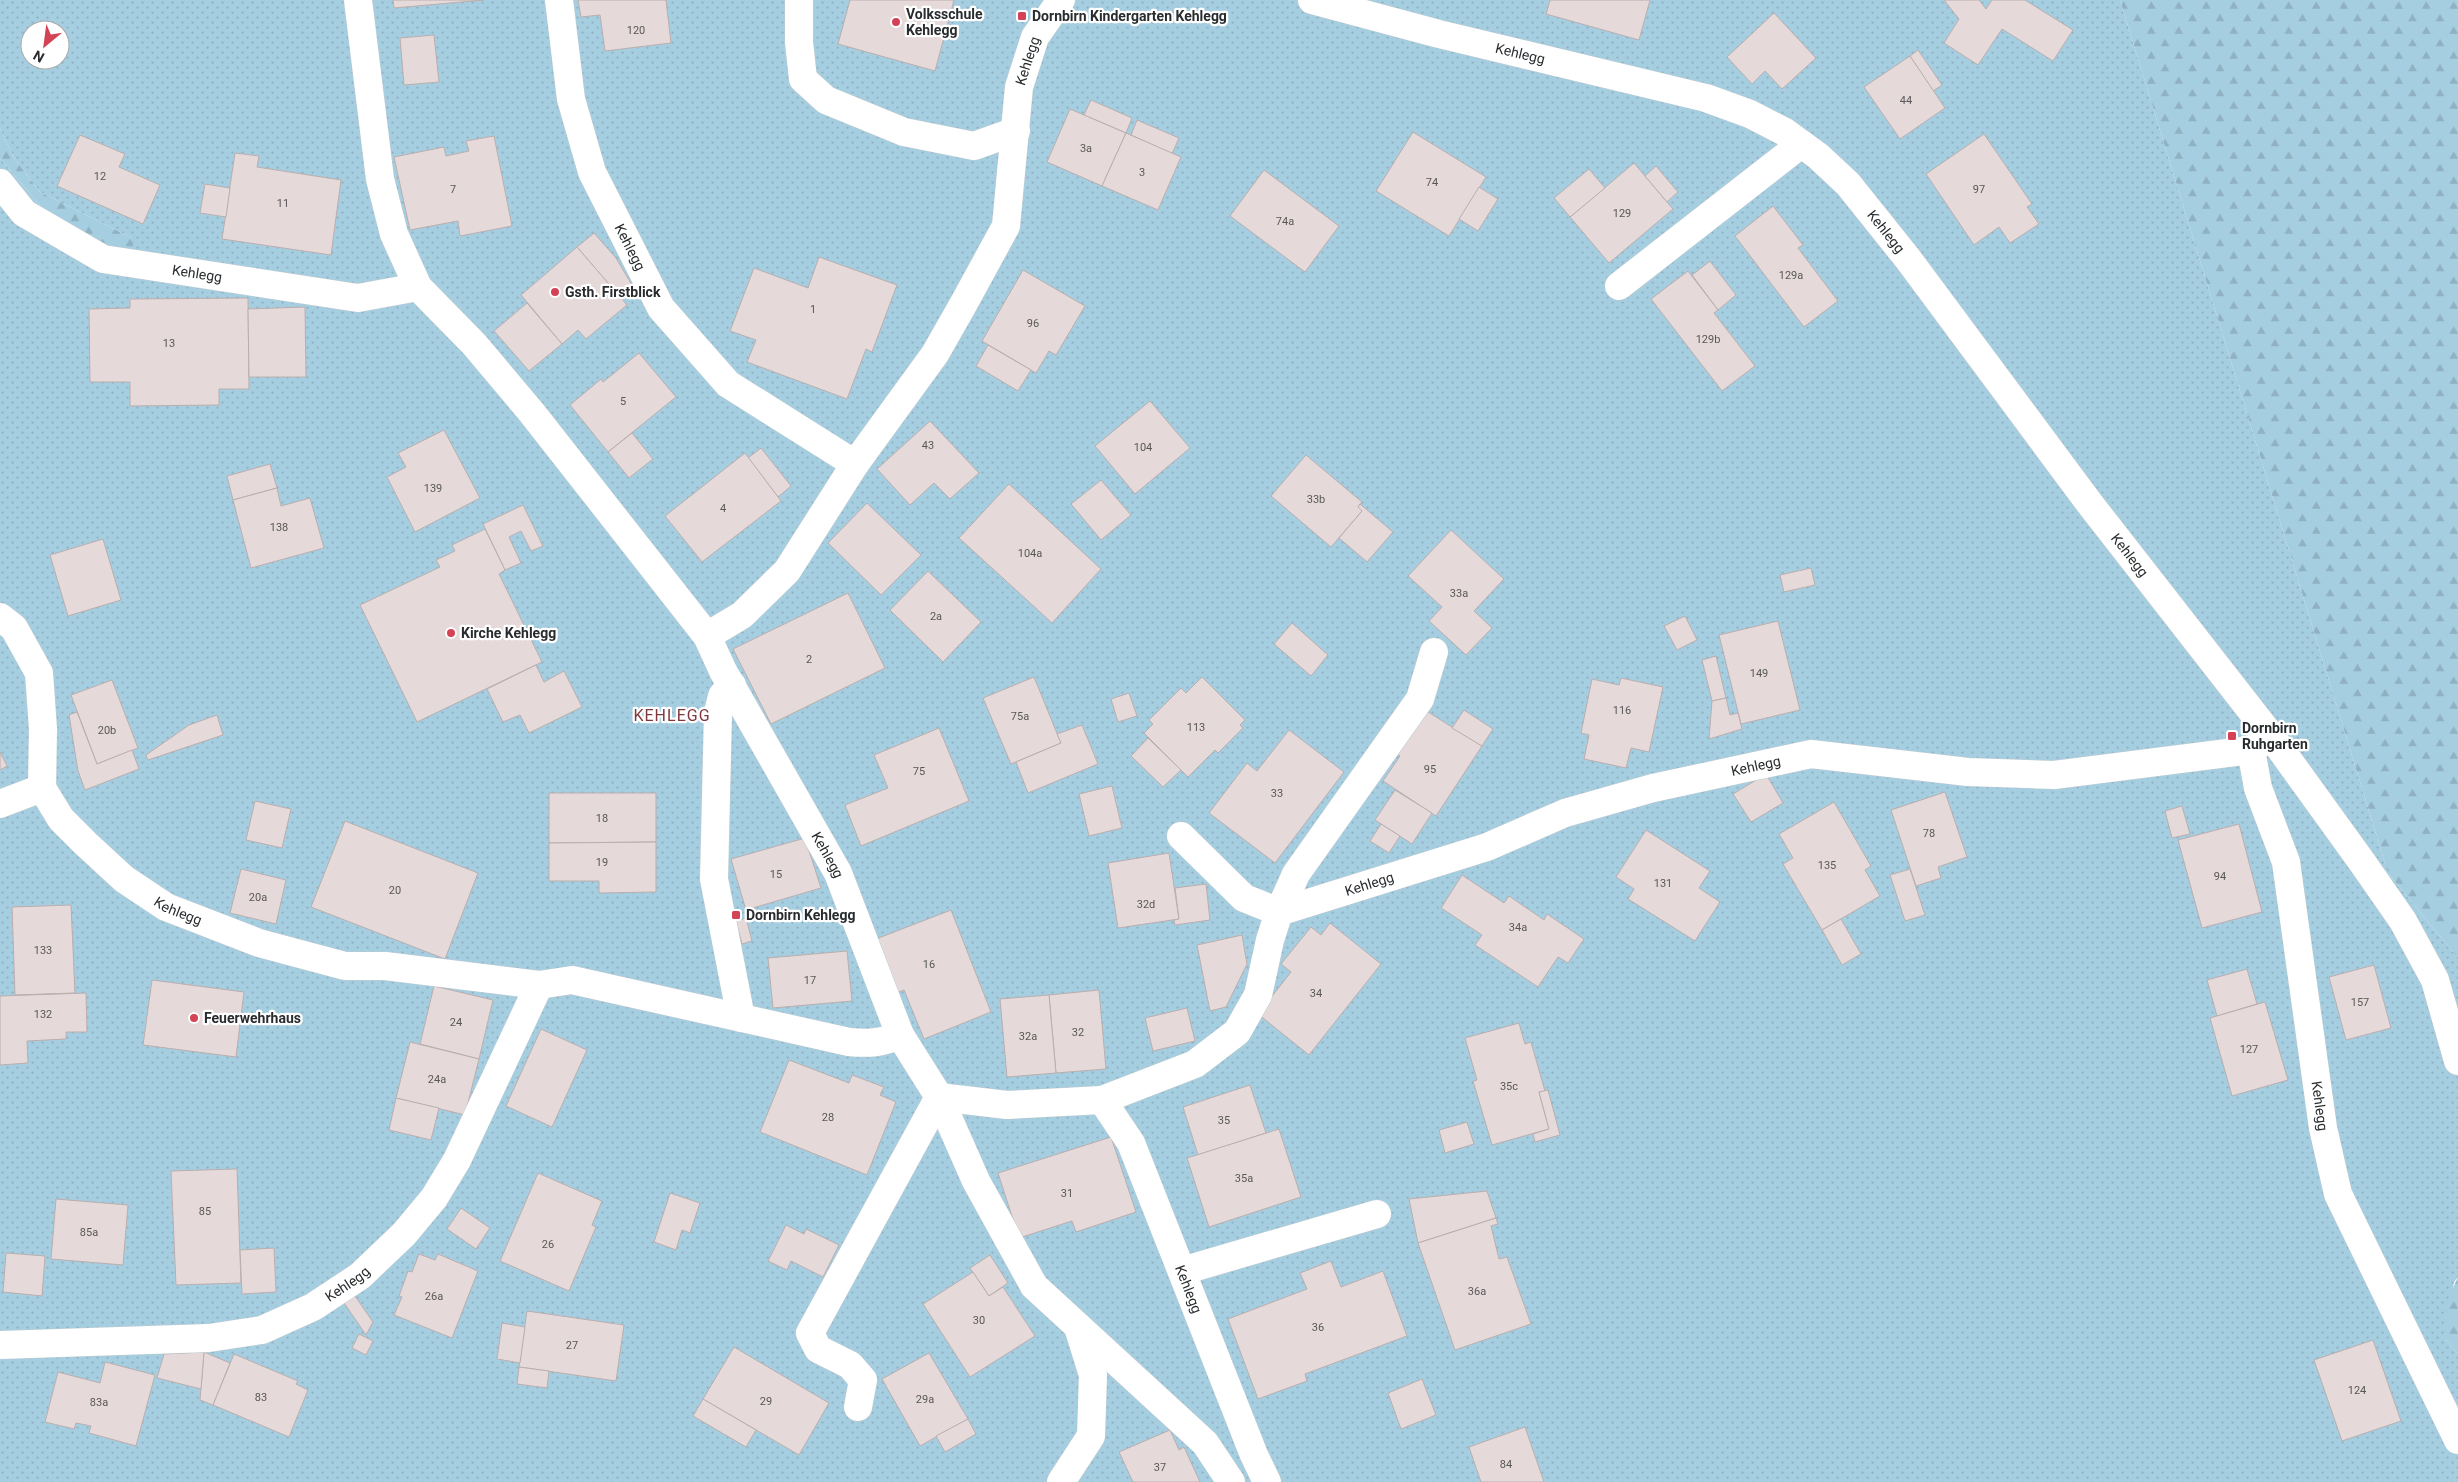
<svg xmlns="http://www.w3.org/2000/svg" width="2458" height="1482" font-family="Roboto,sans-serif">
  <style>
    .grass { fill: url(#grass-dots); fill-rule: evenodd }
    .forest { fill: url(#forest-firs) }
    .building { fill: #e6d9d9; stroke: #bbaeae }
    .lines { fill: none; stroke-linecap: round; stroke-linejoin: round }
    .minor-casing { stroke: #bfcbd0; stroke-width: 29 }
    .minor { stroke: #fff; stroke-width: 28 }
    .poi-dot { fill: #d34355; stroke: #fff; stroke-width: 2 }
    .labels { text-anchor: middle; stroke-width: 4.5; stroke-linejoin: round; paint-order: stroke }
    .number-label { font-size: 11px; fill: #585759 }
    .poi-label { font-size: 14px; font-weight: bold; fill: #282c2e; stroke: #fff; text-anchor: start }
    .street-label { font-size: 14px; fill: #282c2e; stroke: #fff }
    .quarter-label { font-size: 16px; letter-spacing: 1px; fill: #80383d; stroke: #fff }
  </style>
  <defs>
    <pattern id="grass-dots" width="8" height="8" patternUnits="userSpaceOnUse" patternTransform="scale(1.25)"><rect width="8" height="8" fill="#a6cee1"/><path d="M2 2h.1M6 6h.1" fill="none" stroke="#8fb1c1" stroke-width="1.8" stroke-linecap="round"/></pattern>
    <pattern id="forest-firs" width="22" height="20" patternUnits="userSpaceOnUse" patternTransform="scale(1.25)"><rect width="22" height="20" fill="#a6cee1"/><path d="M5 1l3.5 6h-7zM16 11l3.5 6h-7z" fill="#8fb1c1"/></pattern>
  </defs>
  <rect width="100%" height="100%" fill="#ecf8fe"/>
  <!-- grass -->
  <path class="grass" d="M0 0H2120L2388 873 2458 958V1277L2454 1282 2445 1339 2458 1354V1482H0V158L48 215 132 238 40 192 14 158 0 129ZM30 30H60V60H30Z"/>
  <!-- forest -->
  <g class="forest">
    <path d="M2120 0H2458V958L2388 873Z"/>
    <path d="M0 129 14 158 40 192 132 238 134 251H118L101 244 48 215 0 158Z"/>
    <path d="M2458 1277V1354L2445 1339 2446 1304Z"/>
  </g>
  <!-- building -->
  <g class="building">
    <path d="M393 0H484L394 8Z"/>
    <path d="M578 0H666L671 43 605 51 600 15 581 17Z"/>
    <path d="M850 0H954L935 71 838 44Z"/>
    <path d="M1550 0H1650L1639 40 1546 14Z"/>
    <path d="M1944 0H1979L1986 9 1992 0H2025L2073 30 2053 61 2002 29 1978 65 1944 43 1959 19Z"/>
    <path d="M1774 13 1816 58 1782 89 1765 71 1752 84 1727 57Z"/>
    <path d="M434 35 439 82 404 85 400 38Z"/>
    <path d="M1918 50 1942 85 1933 91 1910 56Z"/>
    <path d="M1910 56 1945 108 1900 139 1864 87Z"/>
    <path d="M1091 100 1132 118 1126 133 1084 115Z"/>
    <path d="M1070 109 1126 133 1102 186 1047 162Z"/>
    <path d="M1137 120 1179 138 1172 154 1131 135Z"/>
    <path d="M1413 132 1486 177 1449 236 1376 191Z"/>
    <path d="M1126 133 1181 157 1158 210 1102 186Z"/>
    <path d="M1984 134 2032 204 2027 207 2039 224 2010 243 1999 227 1974 245 1926 174Z"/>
    <path d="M80 135 125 154 119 167 160 185 143 224 57 186Z"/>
    <path d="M494 136 512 226 460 236 458 221 410 230 394 157 444 147 446 156 469 151 466 141Z"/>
    <path d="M235 153 259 156 257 167 341 180 331 255 222 239Z"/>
    <path d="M1634 163 1673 209 1609 263 1570 217Z"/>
    <path d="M1656 166 1678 192 1667 202 1645 176Z"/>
    <path d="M1589 169 1605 188 1570 217 1554 198Z"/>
    <path d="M1264 170 1339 226 1305 272 1230 216Z"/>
    <path d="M205 184 230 188 226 217 200 213Z"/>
    <path d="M1479 187 1498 199 1478 231 1459 219Z"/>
    <path d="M1773 206 1803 245 1798 248 1838 301 1804 327 1735 236Z"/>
    <path d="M594 233 616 258 632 285 619 296 577 247Z"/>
    <path d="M577 247 627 305 586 339 578 330 562 344 521 295Z"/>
    <path d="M819 257 897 285 872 352 866 349 847 399 747 362 756 340 730 331 754 268 808 288Z"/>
    <path d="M1710 261 1736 295 1718 310 1692 275Z"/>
    <path d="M1023 270 1085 306 1056 355 1049 351 1036 373 982 341Z"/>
    <path d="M1688 271 1718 310 1714 313 1755 366 1722 391 1651 299Z"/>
    <path d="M248 298 249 389H219V405L130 406V382H90L89 309 130 308V299Z"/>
    <path d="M527 303 562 344 529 371 494 331Z"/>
    <path d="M305 307 306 377H249L248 309Z"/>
    <path d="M988 345 1031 370 1018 391 976 366Z"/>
    <path d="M639 353 676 397 608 452 570 405 601 379 603 382Z"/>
    <path d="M1150 401 1190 448 1135 494 1095 446Z"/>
    <path d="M930 421 979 473 950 499 934 483 910 505 877 469Z"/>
    <path d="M444 430 480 498 415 532 387 477 406 467 398 453Z"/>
    <path d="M632 433 653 459 629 478 608 452Z"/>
    <path d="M761 448 791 486 778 497 748 458Z"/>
    <path d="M745 453 781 501 702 562 665 516Z"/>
    <path d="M1306 455 1362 502 1358 507 1362 511 1331 547 1271 496Z"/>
    <path d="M270 464 277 488 233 500 227 476Z"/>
    <path d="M1101 480 1131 515 1101 540 1071 504Z"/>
    <path d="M1009 484 1101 569 1052 623 959 538Z"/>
    <path d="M277 488 281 506 310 498 324 548 251 568 233 500Z"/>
    <path d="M867 503 921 555 881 595 828 543Z"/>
    <path d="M1360 504 1393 532 1367 562 1339 538 1362 511 1358 507Z"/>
    <path d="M523 505 543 546 531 551 521 531 509 537 521 563 505 570 483 524Z"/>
    <path d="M485 529 505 570 499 574 542 662 417 722 360 605 440 567 436 560 455 551 452 545Z"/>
    <path d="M1451 530 1504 579 1474 611 1492 628 1466 655 1429 621 1442 607 1408 576Z"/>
    <path d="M103 539 121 600 68 616 50 555Z"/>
    <path d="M1811 568 1815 585 1784 592 1780 575Z"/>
    <path d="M928 571 981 622 943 662 890 610Z"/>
    <path d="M848 593 885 668 771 724 733 649Z"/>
    <path d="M1685 616 1697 640 1677 650 1664 626Z"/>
    <path d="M1778 621 1800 710 1741 724 1719 635Z"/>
    <path d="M1292 623 1328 655 1311 676 1274 644Z"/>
    <path d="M1716 656 1726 698 1712 701 1702 660Z"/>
    <path d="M536 665 544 682 564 671 582 707 529 733 520 715 503 722 487 689Z"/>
    <path d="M1034 677 1061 743 1011 764 983 698Z"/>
    <path d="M1202 677 1245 720 1240 725 1243 728 1218 753 1215 750 1188 777 1144 733 1153 724 1149 720 1181 688 1186 693Z"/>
    <path d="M1621 678 1663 687 1649 752 1631 748 1626 768 1584 759 1589 735 1581 733 1592 679 1619 685Z"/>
    <path d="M112 680 138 748 97 764 71 695Z"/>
    <path d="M1129 693 1137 716 1118 722 1111 699Z"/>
    <path d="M1726 698 1730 715 1738 713 1742 729 1709 739 1712 701Z"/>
    <path d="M1425 710 1482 746 1436 816 1383 781 1400 756 1397 754Z"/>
    <path d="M1464 710 1493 729 1482 746 1452 728Z"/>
    <path d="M77 712 97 764 132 750 139 769 85 790 78 771 69 715Z"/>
    <path d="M217 715 223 735 148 760 146 755 189 725Z"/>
    <path d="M1082 725 1098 764 1028 793 1016 762 1061 743 1057 734Z"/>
    <path d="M939 728 969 801 861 846 845 805 888 788 874 755Z"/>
    <path d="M1289 730 1344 772 1275 863 1209 813 1247 763 1257 771Z"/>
    <path d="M1148 738 1181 770 1163 787 1131 756Z"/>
    <path d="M0 752 7 766 0 770Z"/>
    <path d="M1766 774 1783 803 1751 822 1733 794Z"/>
    <path d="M1112 786 1122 828 1089 836 1079 794Z"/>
    <path d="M1395 790 1432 813 1412 844 1375 820Z"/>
    <path d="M1945 792 1967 857 1938 867 1941 878 1916 886 1891 810Z"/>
    <path d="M549 793H656V842L549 843Z"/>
    <path d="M255 801 291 809 282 848 246 840Z"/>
    <path d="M1834 802 1871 866 1865 870 1880 896 1822 930 1783 864 1793 858 1779 834Z"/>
    <path d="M2182 806 2190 834 2172 838 2165 811Z"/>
    <path d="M345 821 478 873 445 959 311 907Z"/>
    <path d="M1381 824 1400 836 1389 853 1370 841Z"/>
    <path d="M2239 824 2262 912 2202 928 2178 840Z"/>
    <path d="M1646 830 1710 871 1699 888 1720 902 1695 941 1628 899 1634 889 1616 877Z"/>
    <path d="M805 838 821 888 746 910 731 859Z"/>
    <path d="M656 842V892L599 893V881H549V843Z"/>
    <path d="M1169 853 1179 919 1118 928 1108 863Z"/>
    <path d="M241 869 286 880 276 924 230 913Z"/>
    <path d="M1910 869 1925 915 1905 921 1890 875Z"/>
    <path d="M1462 875 1504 903 1509 896 1544 920 1547 914 1584 939 1568 963 1558 957 1538 987 1475 945 1482 935 1441 908Z"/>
    <path d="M1206 884 1210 920 1175 925 1174 920 1179 919 1175 888Z"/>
    <path d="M71 905 75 993 15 995 12 907Z"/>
    <path d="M951 910 991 1012 924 1039 904 990 897 993 876 939Z"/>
    <path d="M746 918 752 941 742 944 736 921Z"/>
    <path d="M1841 919 1861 954 1842 965 1822 930Z"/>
    <path d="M1330 923 1381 964 1309 1055 1258 1014 1291 972 1281 964 1311 927 1321 935Z"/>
    <path d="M1242 935 1247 964 1226 1007 1210 1011 1197 945Z"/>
    <path d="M847 951 852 1001 773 1008 768 958Z"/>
    <path d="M2374 965 2391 1028 2346 1040 2329 977Z"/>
    <path d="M2247 969 2257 1004 2217 1016 2207 980Z"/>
    <path d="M152 980 244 992 236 1057 143 1045Z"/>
    <path d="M434 986 493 1000 479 1059 420 1044Z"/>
    <path d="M1099 990 1106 1069 1056 1073 1049 995Z"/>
    <path d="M86 993 87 1032H66V1039L27 1041 28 1063 0 1065V996Z"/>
    <path d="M1049 995 1056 1073 1007 1077 1000 999Z"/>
    <path d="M2265 1002 2288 1080 2232 1096 2210 1018Z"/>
    <path d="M1187 1008 1195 1041 1153 1051 1145 1018Z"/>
    <path d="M1519 1023 1525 1044 1531 1042 1545 1091 1539 1092 1549 1129 1492 1145 1473 1081 1477 1080 1465 1038Z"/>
    <path d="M541 1029 587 1050 552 1127 506 1106Z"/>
    <path d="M410 1042 479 1059 465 1115 396 1098Z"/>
    <path d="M789 1060 849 1083 852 1075 884 1087 880 1095 896 1102 867 1175 760 1132Z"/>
    <path d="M1250 1085 1266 1133 1198 1155 1183 1107Z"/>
    <path d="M1548 1090 1560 1135 1535 1142 1533 1134 1549 1129 1539 1092Z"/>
    <path d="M396 1098 439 1108 431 1140 389 1130Z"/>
    <path d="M1467 1122 1474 1144 1445 1153 1439 1130Z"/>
    <path d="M1279 1129 1301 1197 1209 1227 1187 1158Z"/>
    <path d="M1111 1137 1136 1212 1076 1232 1072 1221 1019 1238 998 1173Z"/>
    <path d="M237 1169 241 1283 176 1285 171 1171Z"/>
    <path d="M538 1173 602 1201 592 1225 596 1227 569 1291 500 1261Z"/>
    <path d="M1487 1191 1496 1218 1418 1243 1409 1199Z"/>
    <path d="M670 1193 700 1203 690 1233 682 1230 676 1250 654 1242Z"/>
    <path d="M56 1199 128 1205 123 1265 51 1259Z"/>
    <path d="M461 1208 490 1228 476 1249 447 1229Z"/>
    <path d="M1496 1218 1498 1224 1491 1226 1499 1259 1507 1257 1531 1324 1455 1350 1418 1243Z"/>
    <path d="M786 1225 804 1234 806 1229 839 1245 823 1277 791 1261 787 1270 768 1261Z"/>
    <path d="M274 1248 276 1292 242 1294 240 1250Z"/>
    <path d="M6 1253 45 1256 42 1296 3 1292Z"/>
    <path d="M419 1254 435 1260 438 1254 478 1271 452 1338 394 1315 402 1297 399 1296 408 1271 412 1272Z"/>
    <path d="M990 1255 1008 1283 989 1296 970 1268Z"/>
    <path d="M1331 1261 1341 1287 1383 1271 1407 1336 1305 1374 1307 1381 1258 1399 1228 1319 1307 1289 1300 1273Z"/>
    <path d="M973 1272 989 1296 1003 1287 1035 1336 970 1377 923 1304Z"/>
    <path d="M353 1293 373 1322 366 1335 342 1300Z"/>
    <path d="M527 1311 624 1325 616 1381 519 1367Z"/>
    <path d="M502 1323 525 1327 520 1363 497 1359Z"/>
    <path d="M359 1334 373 1341 366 1355 352 1348Z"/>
    <path d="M2373 1340 2401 1421 2342 1441 2314 1360Z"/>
    <path d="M734 1347 829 1403 799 1455 703 1399Z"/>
    <path d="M204 1352 230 1363 213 1405 200 1400Z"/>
    <path d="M204 1352 201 1389 157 1378 164 1354Z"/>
    <path d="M929 1353 968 1419 920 1446 882 1379Z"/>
    <path d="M234 1354 298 1381 296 1384 308 1390 289 1437 213 1405Z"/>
    <path d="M105 1362 155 1375 136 1446 89 1433 91 1426 76 1423 74 1429 45 1422 58 1372 100 1383Z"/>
    <path d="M519 1367 549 1371 547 1388 517 1384Z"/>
    <path d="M1422 1379 1436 1415 1401 1429 1388 1393Z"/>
    <path d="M703 1399 756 1430 746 1447 693 1416Z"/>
    <path d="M968 1419 976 1434 945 1452 936 1436Z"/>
    <path d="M1525 1427 1544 1482H1481L1469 1447Z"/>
    <path d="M1170 1430 1179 1450 1184 1447 1200 1482H1133L1119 1452Z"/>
  </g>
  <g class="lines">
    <!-- minor casing -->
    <g class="minor-casing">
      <g id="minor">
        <path id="s1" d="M358 0 380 179 394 234 418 287 474 344 532 413 707 636 723 671 838 873 900 1035 939 1097 976 1181 1034 1286 1205 1443 1231 1482"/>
        <path id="s2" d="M559 0 571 99 592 172 661 308 728 384 855 464"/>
        <path d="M799 0V42L803 79 826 100 904 132 974 146 1016 131"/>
        <path id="s3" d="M1312 0 1439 34 1706 98 1750 114 1785 132 1818 156 1848 184 1908 259 2090 504 2271 736 2362 862 2403 921 2435 980 2458 1061"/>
        <path id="s4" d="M0 183 24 213 103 259 358 298 418 287"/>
        <path d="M1619 286 1801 144"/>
        <path id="s5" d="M0 617 14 628 39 673 43 729 42 788 61 819 85 843 124 879 166 907 259 943 345 966H385L539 985 572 980 849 1042C868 1044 882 1043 900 1035"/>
        <path id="s6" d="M707 636 742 615 787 571 855 464 935 354 964 303 1006 226 1019 87 1035 37 1061 0"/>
        <path d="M732 685 722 696 718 713 714 879 741 1018"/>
        <path id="s7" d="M2251 750 2258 788 2286 862 2323 1128 2338 1194 2458 1440"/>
        <path d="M0 804 42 788"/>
        <path d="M1181 836 1244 898 1279 912 1296 874 1420 699 1434 652"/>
        <path id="s8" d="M939 1097 1007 1105 1102 1100 1195 1064 1237 1032 1258 995 1270 940 1279 912 1487 847 1565 813 1653 788 1811 754 1968 772 2054 775 2251 750 2271 736"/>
        <path id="s9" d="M1102 1100 1131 1143 1254 1455 1267 1482"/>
        <path d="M1182 1271 1377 1214"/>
        <path id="s10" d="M0 1345 209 1338 262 1330 313 1307 360 1276 404 1234 434 1198 457 1160 539 985"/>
        <path d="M858 1407 863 1380 850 1365 818 1349 810 1333 939 1097"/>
        <path d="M1061 1482 1091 1436 1093 1375 1078 1327"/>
      </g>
    </g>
    <!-- minor -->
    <use href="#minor" class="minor"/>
  </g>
  <!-- markers -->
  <g class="poi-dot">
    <rect x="1017" y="11" width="10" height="10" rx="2.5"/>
    <circle cx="896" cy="22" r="5"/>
    <circle cx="555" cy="292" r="5"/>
    <circle cx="451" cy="633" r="5"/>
    <rect x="2227" y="731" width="10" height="10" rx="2.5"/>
    <rect x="731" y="910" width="10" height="10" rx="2.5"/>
    <circle cx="194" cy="1018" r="5"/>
  </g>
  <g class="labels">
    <!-- number labels -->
    <g class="number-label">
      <text x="636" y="34">120</text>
      <text x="1906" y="104">44</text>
      <text x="1086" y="152">3a</text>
      <text x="1142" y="176">3</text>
      <text x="100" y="180">12</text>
      <text x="1432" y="186">74</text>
      <text x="453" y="193">7</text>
      <text x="1979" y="193">97</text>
      <text x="283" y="207">11</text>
      <text x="1622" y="217">129</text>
      <text x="1285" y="225">74a</text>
      <text x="1791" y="279">129a</text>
      <text x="813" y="313">1</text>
      <text x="1033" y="327">96</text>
      <text x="1708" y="343">129b</text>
      <text x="169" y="347">13</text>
      <text x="623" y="405">5</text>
      <text x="928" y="449">43</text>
      <text x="1143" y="451">104</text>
      <text x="433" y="492">139</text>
      <text x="1316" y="503">33b</text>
      <text x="723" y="512">4</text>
      <text x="279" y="531">138</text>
      <text x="1030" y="557">104a</text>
      <text x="1459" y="597">33a</text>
      <text x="936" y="620">2a</text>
      <text x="809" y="663">2</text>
      <text x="1759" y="677">149</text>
      <text x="1622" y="714">116</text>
      <text x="1020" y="720">75a</text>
      <text x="1196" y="731">113</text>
      <text x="107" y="734">20b</text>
      <text x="1430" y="773">95</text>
      <text x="919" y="775">75</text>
      <text x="1277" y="797">33</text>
      <text x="602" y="822">18</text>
      <text x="1929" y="837">78</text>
      <text x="602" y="866">19</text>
      <text x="1827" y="869">135</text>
      <text x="776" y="878">15</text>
      <text x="2220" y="880">94</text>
      <text x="1663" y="887">131</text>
      <text x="395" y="894">20</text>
      <text x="258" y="901">20a</text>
      <text x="1146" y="908">32d</text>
      <text x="1518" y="931">34a</text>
      <text x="43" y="954">133</text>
      <text x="929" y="968">16</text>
      <text x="810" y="984">17</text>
      <text x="1316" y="997">34</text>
      <text x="2360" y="1006">157</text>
      <text x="43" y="1018">132</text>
      <text x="456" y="1026">24</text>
      <text x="1078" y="1036">32</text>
      <text x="1028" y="1040">32a</text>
      <text x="2249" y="1053">127</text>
      <text x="437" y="1083">24a</text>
      <text x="1509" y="1090">35c</text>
      <text x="828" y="1121">28</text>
      <text x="1224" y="1124">35</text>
      <text x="1244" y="1182">35a</text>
      <text x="1067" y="1197">31</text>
      <text x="205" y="1215">85</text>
      <text x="89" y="1236">85a</text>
      <text x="548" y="1248">26</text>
      <text x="1477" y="1295">36a</text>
      <text x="434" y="1300">26a</text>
      <text x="979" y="1324">30</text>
      <text x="1318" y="1331">36</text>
      <text x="572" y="1349">27</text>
      <text x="2357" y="1394">124</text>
      <text x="261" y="1401">83</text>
      <text x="925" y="1403">29a</text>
      <text x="766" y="1405">29</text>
      <text x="99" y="1406">83a</text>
      <text x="1506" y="1468">84</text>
      <text x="1160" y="1471">37</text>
    </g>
    <!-- poi labels -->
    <g class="poi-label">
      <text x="906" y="19">Volksschule<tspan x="906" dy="16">Kehlegg</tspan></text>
      <text x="1032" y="21">Dornbirn Kindergarten Kehlegg</text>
      <text x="565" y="297">Gsth. Firstblick</text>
      <text x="461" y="638">Kirche Kehlegg</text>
      <text x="2242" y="733">Dornbirn<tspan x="2242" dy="16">Ruhgarten</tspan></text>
      <text x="746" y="920">Dornbirn Kehlegg</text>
      <text x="204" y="1023">Feuerwehrhaus</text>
    </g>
    <!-- street labels -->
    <g class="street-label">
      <text dy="5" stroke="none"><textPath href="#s3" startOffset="215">Kehlegg</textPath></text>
      <text dy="5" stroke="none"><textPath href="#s6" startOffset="680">Kehlegg</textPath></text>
      <text dy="5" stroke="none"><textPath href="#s3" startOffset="635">Kehlegg</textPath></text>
      <text dy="5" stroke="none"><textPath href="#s2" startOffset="260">Kehlegg</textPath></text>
      <text dy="5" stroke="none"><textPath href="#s4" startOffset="225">Kehlegg</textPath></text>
      <text dy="5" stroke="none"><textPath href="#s3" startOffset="1040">Kehlegg</textPath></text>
      <text dy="5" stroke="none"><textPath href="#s8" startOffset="944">Kehlegg</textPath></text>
      <text dy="5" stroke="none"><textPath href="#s1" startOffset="999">Kehlegg</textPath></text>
      <text dy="5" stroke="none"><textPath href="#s8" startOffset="539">Kehlegg</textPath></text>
      <text dy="5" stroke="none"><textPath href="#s5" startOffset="371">Kehlegg</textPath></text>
      <text dy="5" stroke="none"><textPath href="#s7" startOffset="364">Kehlegg</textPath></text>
      <text dy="5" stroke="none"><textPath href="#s10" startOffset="360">Kehlegg</textPath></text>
      <text dy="5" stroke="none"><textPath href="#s9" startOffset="209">Kehlegg</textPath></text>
    </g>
    <!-- quarter labels -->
    <g class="quarter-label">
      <text x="672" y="721">KEHLEGG</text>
    </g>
  </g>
  <!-- north arrow -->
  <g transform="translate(45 45) rotate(209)"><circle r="24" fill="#ffffff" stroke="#a9abab"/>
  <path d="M0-4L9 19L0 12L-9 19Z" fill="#d34355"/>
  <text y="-8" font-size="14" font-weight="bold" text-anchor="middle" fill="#282c2e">N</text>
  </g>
</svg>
